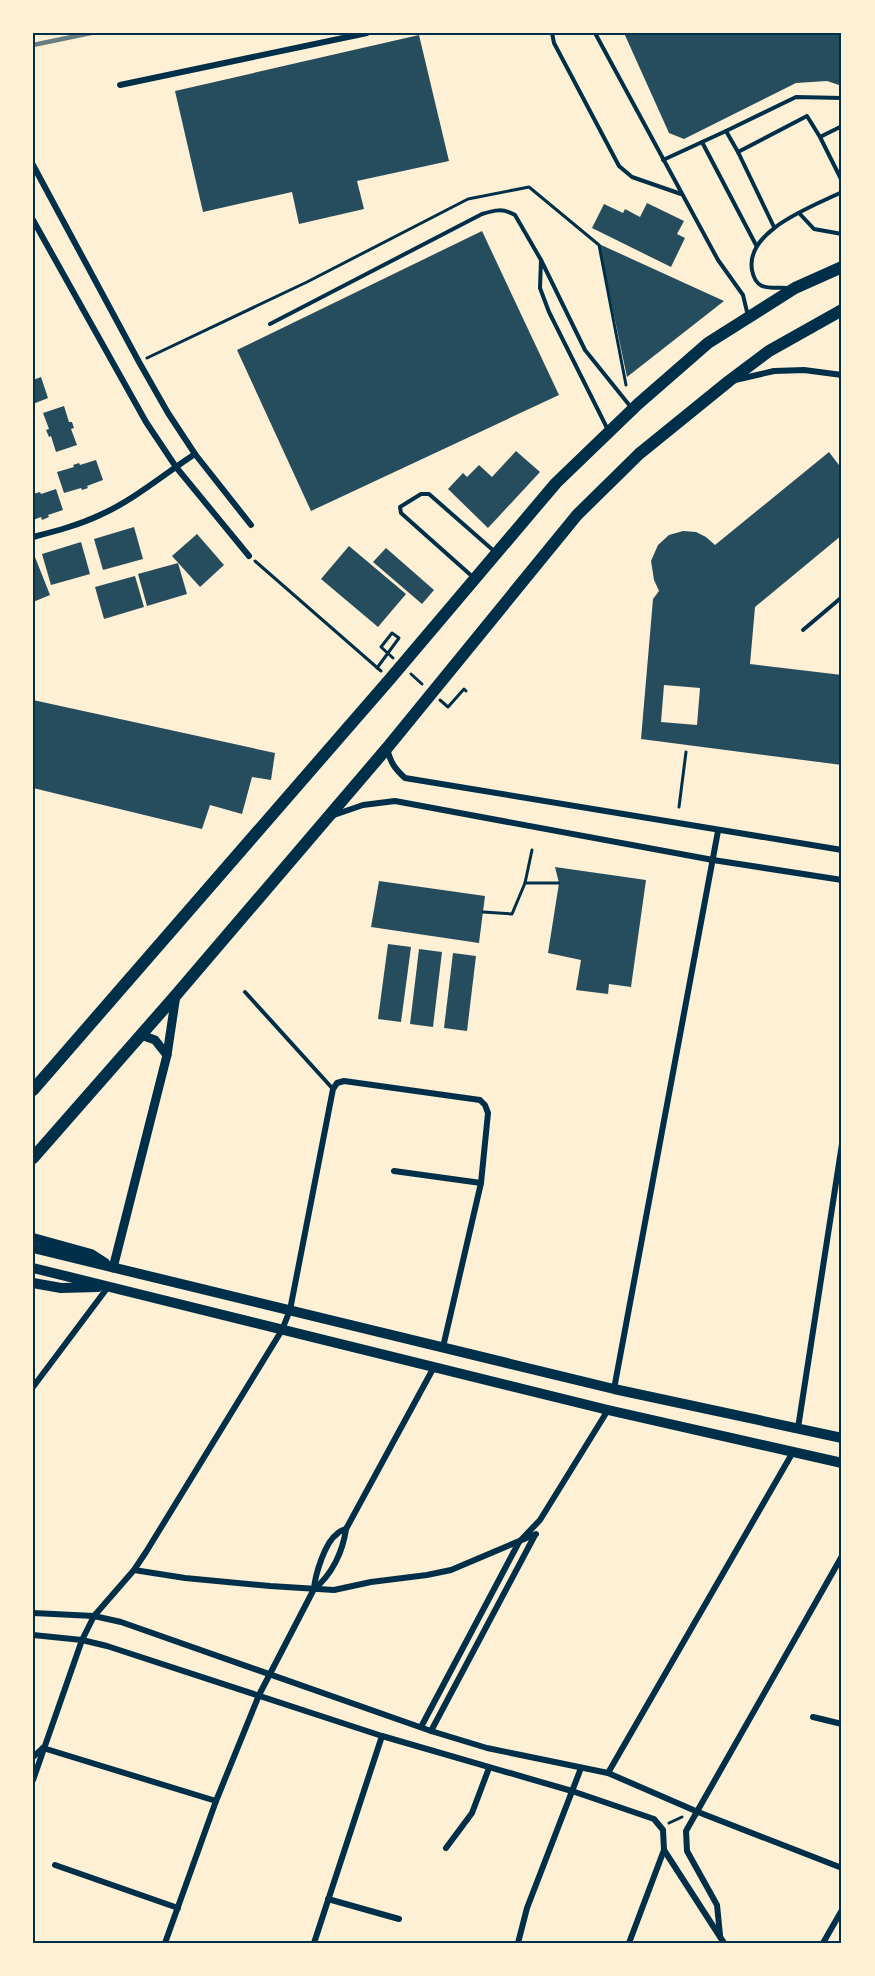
<svg xmlns="http://www.w3.org/2000/svg" width="875" height="1976" font-family="'Public Sans',sans-serif">
  <style>
    .building { fill: #264d5e; fill-rule: evenodd }
    .lines { fill: none; stroke-linecap: round; stroke-linejoin: round }
    .path { stroke: #003049; stroke-width: 3 }
    .service { stroke: #003049; stroke-width: 4 }
    .minor { stroke: #003049; stroke-width: 6 }
    .tertiary { stroke: #003049; stroke-width: 9 }
    .secondary { stroke: #003049; stroke-width: 10 }
    .trunk { stroke: #003049; stroke-width: 12 }
    .rail { stroke: #657d81; stroke-width: 4.5 }
    .neatline { fill: none; stroke: #003049; stroke-width: 2 }
  </style>
  <rect width="100%" height="100%" fill="#fdf0d5"/>
  <!-- building -->
  <g class="building">
    <path d="M624 33H842V86L827 81 796 83 684 139 669 133Z"/>
    <path d="M419 35 449 161 357 181 364 209 299 224 292 192 203 212 175 91Z"/>
    <path d="M647 203 684 221 677 234 685 238 671 267 592 228 604 204 623 213 625 209 640 217Z"/>
    <path d="M482 231 559 395 311 511 237 350Z"/>
    <path d="M599 244 724 301 627 377Z"/>
    <path d="M41 377 48 398 33 404V380Z"/>
    <path d="M64 406 69 422H72L74 428 71 429 77 445 56 452 51 436 49 437 46 430 49 429 43 413Z"/>
    <path d="M516 451 540 472 488 528 448 489 463 473 467 477 479 465 492 477Z"/>
    <path d="M829 452 842 469V535L755 607 750 664 842 675V765L641 739 653 599 659 591 654 580 651 561 658 545 669 535 683 531 696 532 706 537 715 545ZM664 685 700 688 697 725 661 722Z"/>
    <path d="M96 460 103 480 87 486 88 488 82 490 81 488 64 493 57 472 74 467 73 465 79 463 80 465Z"/>
    <path d="M56 489 63 510 48 515 49 517 42 520 41 517 33 520V494L40 492 41 494Z"/>
    <path d="M134 527 143 559 103 570 94 539Z"/>
    <path d="M197 534 224 565 200 587 172 556Z"/>
    <path d="M81 542 90 574 51 585 42 554Z"/>
    <path d="M349 546 406 594 378 627 321 579Z"/>
    <path d="M386 548 434 590 422 604 373 562Z"/>
    <path d="M33 557H35L50 595 33 602Z"/>
    <path d="M178 563 187 594 147 606 138 574Z"/>
    <path d="M135 576 144 607 104 619 95 587Z"/>
    <path d="M33 700 275 753 271 780 252 777 242 814 210 805 202 829 33 788Z"/>
    <path d="M555 867 646 880 631 987 609 984 608 994 576 990 581 960 548 953 559 883Z"/>
    <path d="M379 881 485 896 479 943 371 927Z"/>
    <path d="M388 944 411 947 401 1022 378 1019Z"/>
    <path d="M419 949 442 952 433 1027 410 1024Z"/>
    <path d="M453 953 476 956 467 1031 444 1028Z"/>
  </g>
  <g class="lines">
    <!-- path -->
    <g class="path">
      <path d="M147 358 307 282 468 199 529 187 599 245 626 385"/>
      <path d="M255 561 381 671"/>
      <path d="M377 668 399 638 392 633 381 647 393 658"/>
      <path d="M411 674 422 684"/>
      <path d="M440 700 448 707 464 689 466 691"/>
      <path d="M679 807 686 752"/>
      <path d="M532 850 525 883H559"/>
      <path d="M483 912 512 914 525 883"/>
      <path d="M669 1823 682 1817"/>
    </g>
    <!-- service -->
    <g class="service">
      <path d="M552 33 554 43 619 166 632 177 681 194"/>
      <path d="M595 33 718 260 743 295 748 316"/>
      <path d="M726 131 796 97 842 98"/>
      <path d="M820 137 842 126"/>
      <path d="M702 142 756 245"/>
      <path d="M738 152 807 116 820 137 842 181"/>
      <path d="M663 160 726 131 738 152 774 227"/>
      <path d="M799 213 814 229 842 234"/>
      <path d="M788 288C770 287 756 292 752 270 745 230 814 206 842 192"/>
      <path d="M270 324 482 214C495 210 503 208 515 215L541 260"/>
      <path d="M608 430 549 312 540 288 541 260 585 350 630 406"/>
      <path d="M474 578 401 513 400 507 421 494H429L494 551"/>
      <path d="M803 630 842 597"/>
      <path d="M245 992 333 1089"/>
    </g>
    <!-- minor -->
    <g class="minor">
      <path d="M120 85 367 33"/>
      <path d="M33 165 139 362 168 413 195 454 251 525"/>
      <path d="M33 220 146 422 176 467 249 556"/>
      <path d="M735 380 774 371 804 370 842 375"/>
      <path d="M33 537C56 531 79 525 100 515 134 500 164 474 195 454"/>
      <path d="M387 748C390 762 395 769 405 778L842 850"/>
      <path d="M331 816 363 805 395 801 713 860 842 880"/>
      <path d="M394 1171 481 1183"/>
      <path d="M33 1387 108 1287"/>
      <path d="M614 1389 718 831"/>
      <path d="M798 1428 842 1144"/>
      <path d="M134 1570 185 1578 270 1586 334 1590 371 1582 427 1575 451 1570 536 1534"/>
      <path d="M314 1589C315 1575 325 1542 337 1534 339 1531 343 1530 346 1529"/>
      <path d="M33 1613 94 1616 121 1622 431 1731 487 1748 608 1773 698 1812 842 1868"/>
      <path d="M33 1635 82 1640 107 1646 382 1736 572 1791 654 1819 663 1830 664 1850 724 1943"/>
      <path d="M813 1717 842 1724"/>
      <path d="M421 1727 519 1542 540 1520 608 1410"/>
      <path d="M431 1731 535 1535"/>
      <path d="M43 1748 216 1801"/>
      <path d="M33 1757 43 1748"/>
      <path d="M608 1773 793 1452"/>
      <path d="M33 1780 82 1640 94 1616 134 1570 146 1552 282 1330 290 1310 333 1089 337 1083 344 1081 480 1100 485 1105 488 1113 481 1183 443 1347"/>
      <path d="M446 1848 472 1813 489 1768"/>
      <path d="M55 1865 178 1908"/>
      <path d="M328 1899 399 1919"/>
      <path d="M720 1935 717 1905 687 1851 686 1831 842 1556"/>
      <path d="M165 1943 216 1801 259 1695 314 1589C332 1575 343 1551 346 1529L434 1367"/>
      <path d="M314 1943 382 1736"/>
      <path d="M518 1943 527 1908 581 1768"/>
      <path d="M629 1943 664 1850"/>
      <path d="M823 1943 842 1910"/>
    </g>
    <!-- tertiary -->
    <g class="tertiary">
      <path d="M141 1035 155 1040 167 1055"/>
      <path d="M113 1268 167 1055 176 995"/>
    </g>
    <!-- secondary -->
    <g class="secondary">
      <path d="M33 1238 91 1254 105 1263"/>
      <path d="M33 1248 614 1389 842 1438"/>
      <path d="M33 1268 608 1410 842 1463"/>
      <path d="M33 1283 61 1288 98 1287"/>
    </g>
    <!-- trunk -->
    <g class="trunk">
      <path d="M33 1090 390 679 556 483 638 404 708 343 795 288 842 267"/>
      <path d="M33 1158 176 995 387 748 577 515 639 454 729 381 769 351 842 310"/>
    </g>
    <!-- rail -->
    <path class="rail" d="M33 45 91 33"/>
  </g>
  <!-- border -->
  <rect width="875" height="1976" fill="none" stroke="#fdf0d5" stroke-width="69"/>
  <rect x="34" y="34" width="806" height="1908" class="neatline"/>
</svg>
